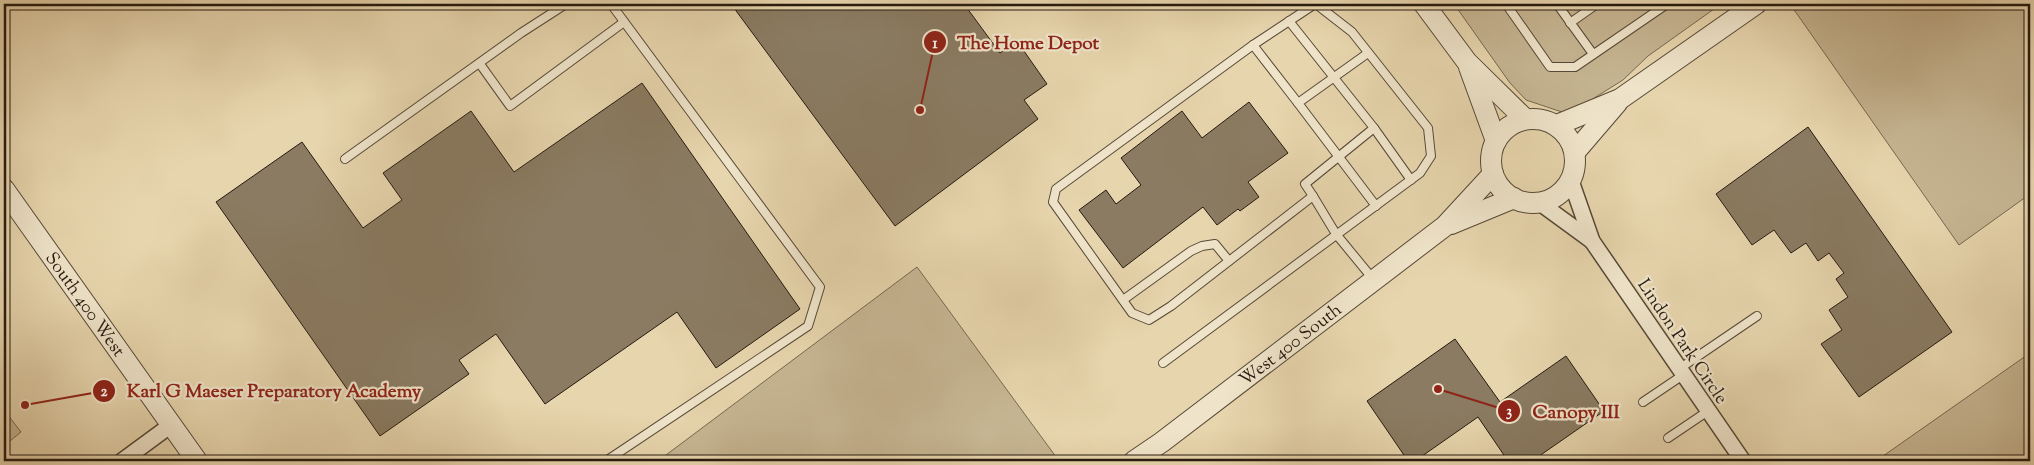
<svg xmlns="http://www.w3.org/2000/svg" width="2034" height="465" font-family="'Sorts Mill Goudy',serif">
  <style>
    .green { fill: #c6b592; stroke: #766851 }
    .building { fill: #8a7b62; stroke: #261a10 }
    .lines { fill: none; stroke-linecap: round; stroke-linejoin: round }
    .service-casing { stroke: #564937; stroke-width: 10 }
    .minor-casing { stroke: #564937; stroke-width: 18 }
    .tertiary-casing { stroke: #564937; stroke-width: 22 }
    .service { stroke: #efe4ca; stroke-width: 8 }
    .minor { stroke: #efe4ca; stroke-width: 15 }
    .tertiary { stroke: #efe4ca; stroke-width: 20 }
    .labels { text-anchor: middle; stroke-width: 4.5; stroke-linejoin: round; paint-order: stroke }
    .street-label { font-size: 18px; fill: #261a10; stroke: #efe4ca }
    .leader { fill: none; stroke: #8f2418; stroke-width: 2 }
    .callout-dot { fill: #8f2418; stroke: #efe4ca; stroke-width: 2 }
    .mark-label { font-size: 15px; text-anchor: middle; font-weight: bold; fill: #fff }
    .callout-label { font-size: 19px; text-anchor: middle; font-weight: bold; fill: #8f2418; stroke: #efe4ca; stroke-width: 4.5; stroke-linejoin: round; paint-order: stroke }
  </style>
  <rect width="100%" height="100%" fill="#e7d5ad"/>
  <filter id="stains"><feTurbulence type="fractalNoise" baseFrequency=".004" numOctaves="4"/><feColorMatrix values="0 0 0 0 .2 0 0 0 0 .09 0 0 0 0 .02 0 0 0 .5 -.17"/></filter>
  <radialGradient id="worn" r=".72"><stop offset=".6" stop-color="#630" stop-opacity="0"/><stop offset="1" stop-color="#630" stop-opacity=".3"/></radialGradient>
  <!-- green -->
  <g class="green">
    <path d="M1454 4H1721L1648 56 1623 80 1575 110 1562 112 1526 100 1510 83Z"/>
    <path d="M1790 4H2030V194L1959 245Z"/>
    <path d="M917 267 1059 461H658Z"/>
    <path d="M2030 353V461H1876Z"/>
    <path d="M4 410 21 432 4 446Z"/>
  </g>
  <!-- building -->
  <g class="building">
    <path d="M731 4H964L1000 53 1017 41 1047 84 1024 100 1038 119 895 226Z"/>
    <path d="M642 83 800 309 716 368 677 312 545 404 496 334 459 360 469 374 380 436 216 202 302 142 363 228 402 200 383 173 471 111 514 172Z"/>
    <path d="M1249 102 1288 153 1248 182 1259 197 1240 211 1238 209 1217 225 1203 207 1123 268 1079 210 1106 190 1116 204 1141 185 1121 158 1182 111 1202 138Z"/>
    <path d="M1808 127 1952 332 1859 397 1821 344 1842 330 1829 310 1848 297 1836 279 1844 273 1829 253 1818 261 1806 243 1791 253 1774 230 1752 245 1716 194Z"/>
    <path d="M1455 339 1500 402 1566 356 1604 411 1532 461H1508L1478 417 1415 461H1408L1367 401Z"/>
  </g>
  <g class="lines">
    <!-- service casing -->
    <g class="service-casing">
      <g id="service">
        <path d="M1315 4 1253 45 1056 189 1053 202 1132 313 1149 320 1171 306 1313 196 1336 234 1373 279"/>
        <path d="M1506 4 1550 67H1575L1667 4"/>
        <path d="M1557 4 1593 54"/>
        <path d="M1289 21 1374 128"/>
        <path d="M1570 23 1597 4"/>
        <path d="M1253 45 1298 103"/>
        <path d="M1368 53 1298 103 1376 206"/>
        <path d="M480 64 510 106 624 22"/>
        <path d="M345 159 521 33 566 4"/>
        <path d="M1313 196 1305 184 1374 128 1411 180"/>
        <path d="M1123 300 1191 251 1202 246 1215 244 1229 261"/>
        <path d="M1163 363 1420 173 1431 156 1428 128 1352 32 1316 4"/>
        <path d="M1679 369 1757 316"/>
        <path d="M1643 402 1683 375"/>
        <path d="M1668 438 1708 411"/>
        <path d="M606 461 808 326 820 287 611 4"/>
      </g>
    </g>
    <!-- minor casing -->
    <g class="minor-casing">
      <g id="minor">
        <path d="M1571 181 1592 241 1743 461"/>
        <path d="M1540 203 1592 241"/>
        <path d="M122 461 171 425"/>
      </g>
    </g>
    <!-- tertiary casing -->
    <g class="tertiary-casing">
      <g id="tertiary">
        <path d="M1424 4 1467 62 1525 119"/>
        <path d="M1469 67 1496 141"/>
        <circle cx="1533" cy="161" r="42"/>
        <path d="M1557 125 1620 99 1756 4"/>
        <path d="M1575 152 1617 103"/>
        <path id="s1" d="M4 189 197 461"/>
        <path d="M1451 224 1514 198"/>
        <path id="s2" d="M1134 461 1162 442 1445 226 1493 174"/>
      </g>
    </g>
    <!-- service -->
    <use href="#service" class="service"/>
    <!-- minor -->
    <use href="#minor" class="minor"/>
    <!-- tertiary -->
    <use href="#tertiary" class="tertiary"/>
  </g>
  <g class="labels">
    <!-- street labels -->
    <g class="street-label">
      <text dy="6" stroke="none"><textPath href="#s1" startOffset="141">South 400 West</textPath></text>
      <text transform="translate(1683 341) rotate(56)" y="6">Lindon Park Circle</text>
      <text dy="6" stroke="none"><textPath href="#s2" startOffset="195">West 400 South</textPath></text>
    </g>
  </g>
  <!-- callouts -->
  <path class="leader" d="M920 110L935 42M25 405L104 391M1438 389L1509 411"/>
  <g class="callout-dot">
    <circle cx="920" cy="110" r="5"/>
    <circle cx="25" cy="405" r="5"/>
    <circle cx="1438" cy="389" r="5"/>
    <circle cx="935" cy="42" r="12"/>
    <circle cx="104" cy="391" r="12"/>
    <circle cx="1509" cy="411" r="12"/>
  </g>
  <g class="mark-label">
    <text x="935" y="48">1</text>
    <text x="104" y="396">2</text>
    <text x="1509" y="416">3</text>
  </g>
  <g class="callout-label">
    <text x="1028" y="49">The Home Depot</text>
    <text x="274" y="397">Karl G Maeser Preparatory Academy</text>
    <text x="1576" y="418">Canopy III</text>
  </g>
  <!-- margin -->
  <rect width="2034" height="465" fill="none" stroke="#e7d5ad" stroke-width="20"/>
  <rect x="5" y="5" width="2024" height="455" fill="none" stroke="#261a10" stroke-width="2.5"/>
  <rect x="10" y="10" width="2014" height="445" fill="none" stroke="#261a10"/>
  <rect width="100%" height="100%" filter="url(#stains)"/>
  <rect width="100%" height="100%" fill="url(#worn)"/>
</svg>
